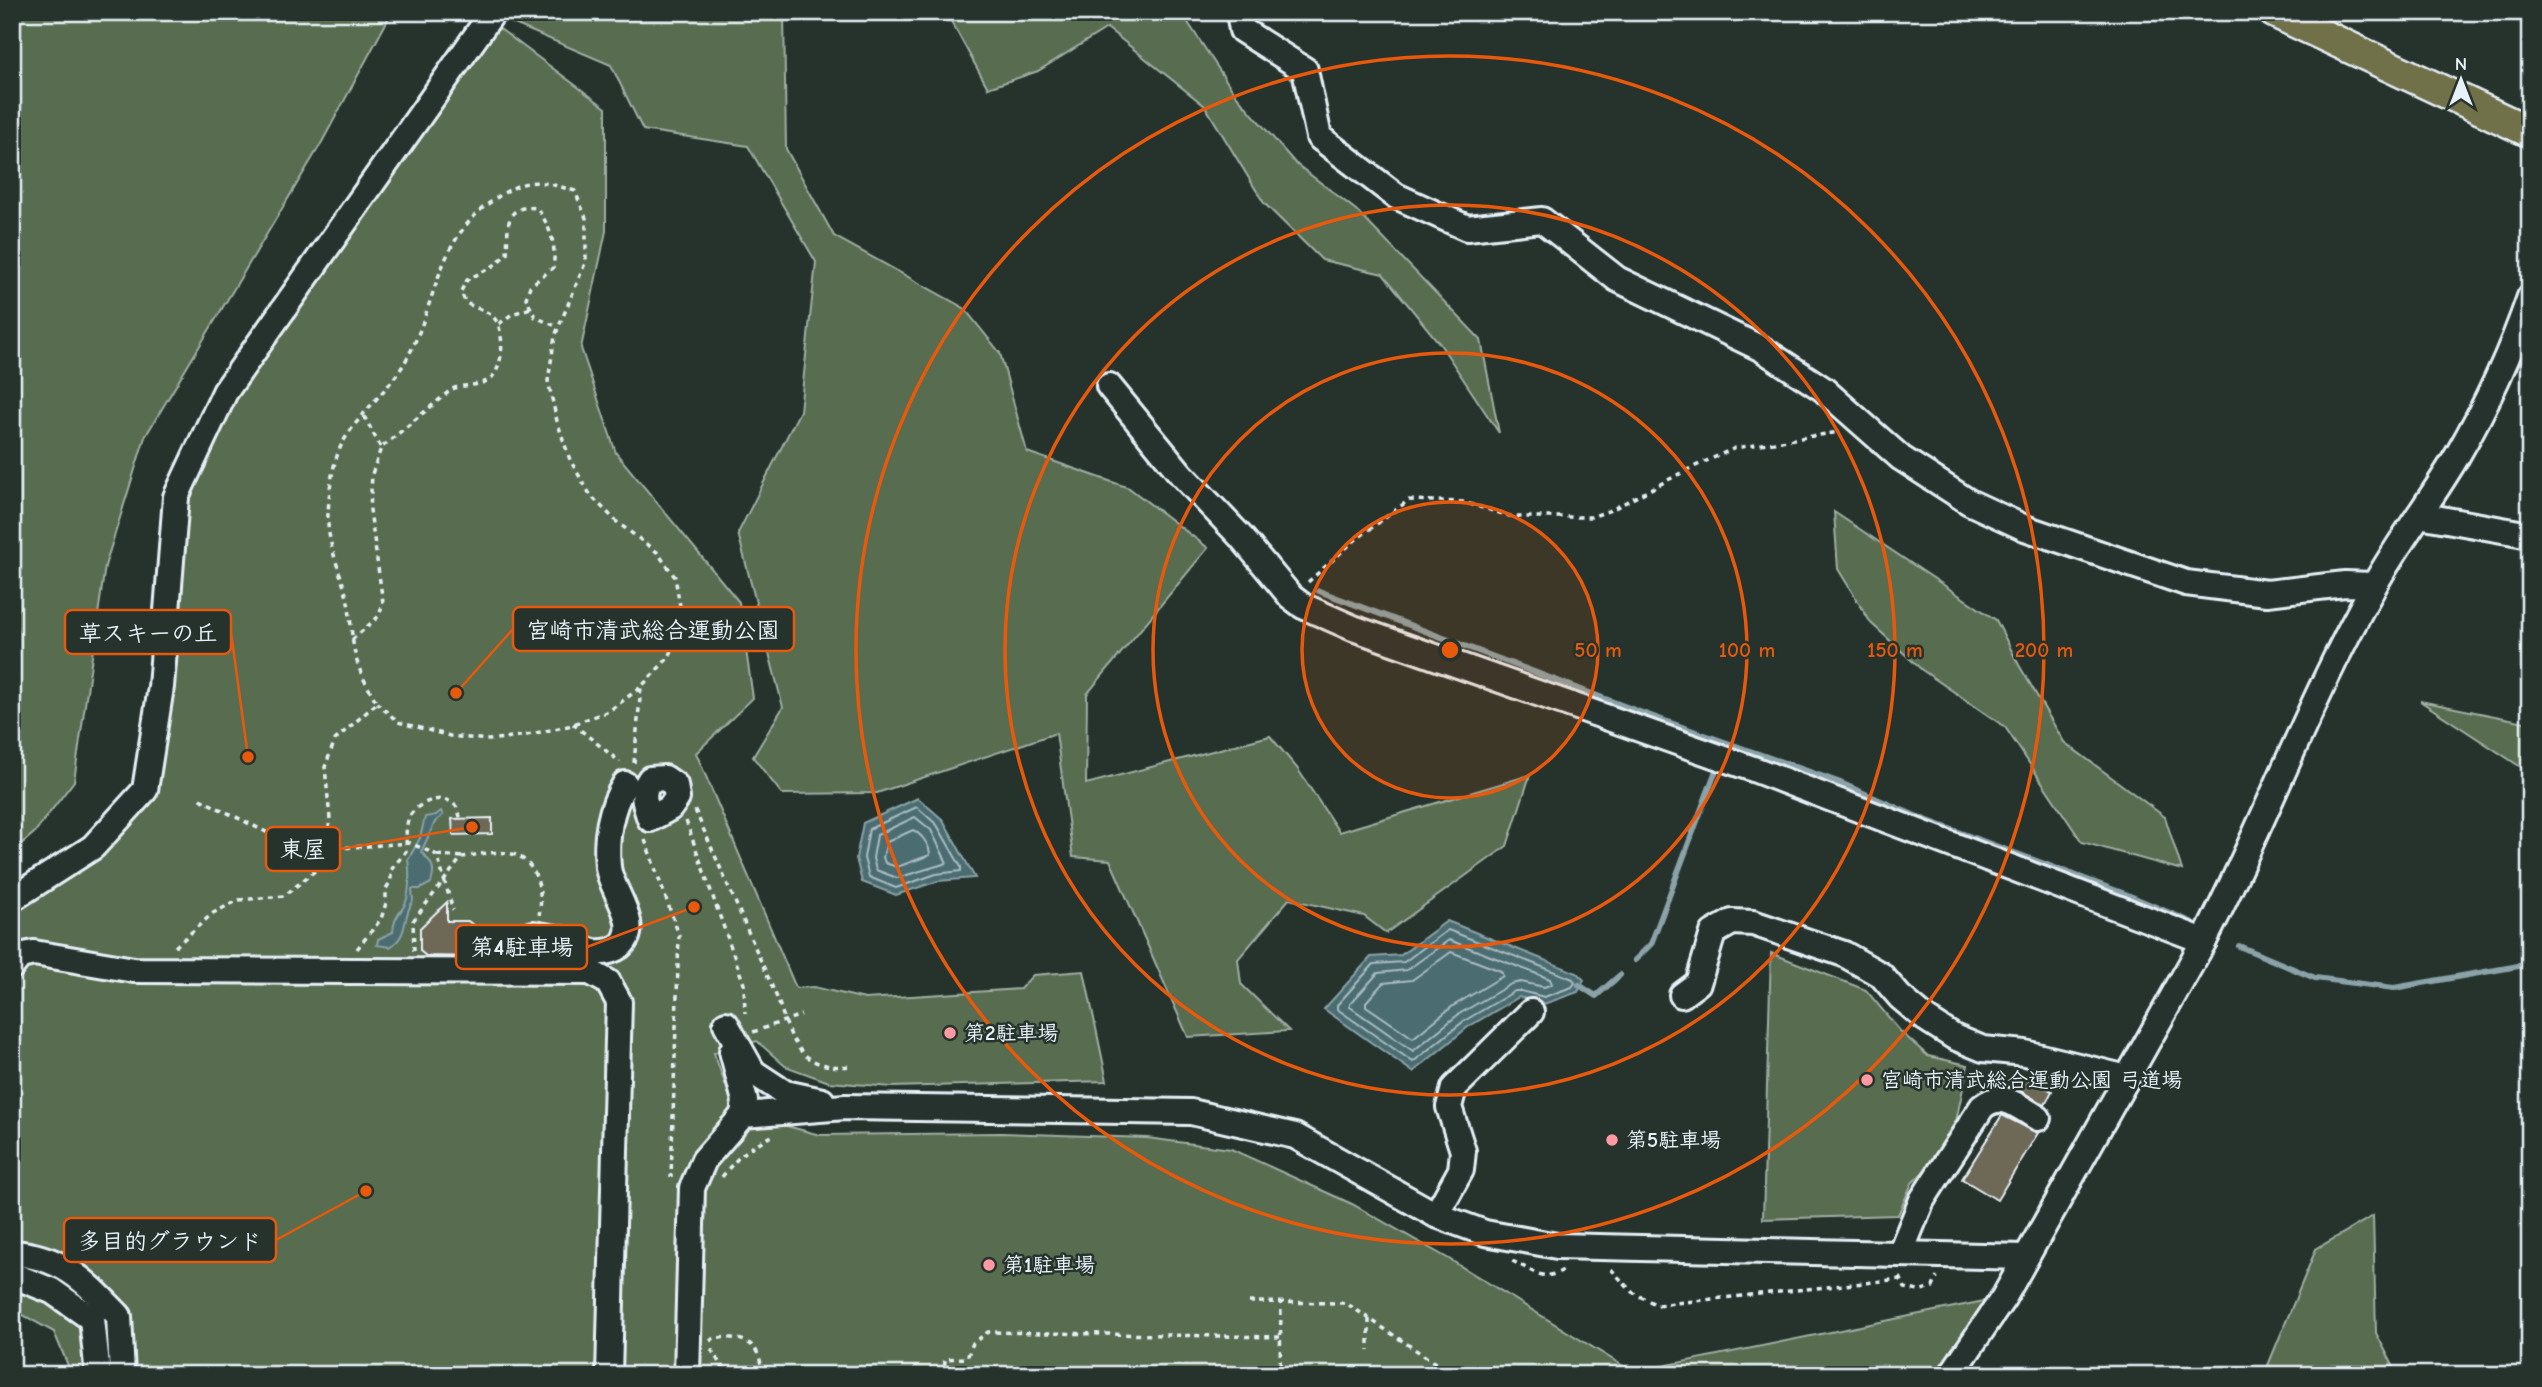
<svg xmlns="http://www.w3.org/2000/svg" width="2542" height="1387" font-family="'Comic Neue','Klee One',sans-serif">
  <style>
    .green { fill: #586c50; stroke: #a0aea4; stroke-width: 2 }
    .water { fill: #4b6d72; stroke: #8aa2a8; stroke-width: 2 }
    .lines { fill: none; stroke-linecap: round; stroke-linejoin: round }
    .shore { stroke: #a9bcc2; stroke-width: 2 }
    .stream { stroke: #8aa2a8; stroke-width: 6 }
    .building { fill: #6e6956; stroke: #e8f1f8; stroke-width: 2 }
    .minor-casing { stroke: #e8f1f8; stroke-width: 30 }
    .major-casing { stroke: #e8f1f8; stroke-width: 35 }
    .path { stroke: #e8f1f8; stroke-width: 3.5; stroke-dasharray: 5 5; stroke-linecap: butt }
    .minor { stroke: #26332d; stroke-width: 24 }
    .major { stroke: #6f704a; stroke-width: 30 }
    .ring { fill: none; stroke: #e8590c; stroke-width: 3.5 }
    .poi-dot { fill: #ff9aa2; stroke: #26332d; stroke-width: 2.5 }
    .labels { text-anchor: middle; stroke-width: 5; stroke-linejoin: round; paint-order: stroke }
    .poi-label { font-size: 21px; font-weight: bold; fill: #e8f1f8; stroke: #26332d; text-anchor: start }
    .centre { fill: #e8590c; stroke: #26332d; stroke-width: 3.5 }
    .ring-label { font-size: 21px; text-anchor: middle; font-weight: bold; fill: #e8590c; stroke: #26332d; stroke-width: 5; stroke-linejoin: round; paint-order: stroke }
    .leader { fill: none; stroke: #e8590c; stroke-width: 2.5 }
    .callout-dot { fill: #e8590c; stroke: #26332d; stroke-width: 2.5 }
    .callout { fill: #26332d; stroke: #e8590c; stroke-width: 2.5 }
    .callout-label { font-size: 23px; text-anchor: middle; font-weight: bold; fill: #e8f1f8 }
  </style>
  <rect width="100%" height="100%" fill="#26332d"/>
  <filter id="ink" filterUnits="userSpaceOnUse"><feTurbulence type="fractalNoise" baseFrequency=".0143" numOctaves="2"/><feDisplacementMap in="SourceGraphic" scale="14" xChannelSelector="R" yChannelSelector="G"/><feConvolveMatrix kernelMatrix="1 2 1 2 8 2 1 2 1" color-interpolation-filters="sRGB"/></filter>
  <g filter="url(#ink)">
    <!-- green -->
    <g class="green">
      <path d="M12 12H392L322 142 145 437 105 566 74 781 34 833 12 852Z"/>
      <path d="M486 12H784L786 149 834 236 964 308 1000 353 1027 452 1129 488 1208 548 1087 694 1086 784 1270 736 1297 768 1339 832 1530 775 1507 846 1386 933 1364 916 1289 899 1238 959 1241 984 1289 1031 1188 1037 1110 860 1073 857 1056 733 877 793 782 794 753 757 783 707 738 533 800 411 816 262 748 146 643 130 611 65Z"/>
      <path d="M946 12H1181L1235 94 1295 163 1356 210 1481 340 1499 433 1440 344 1383 274 1322 260 1264 203 1205 106 1107 28 1038 71 988 88Z"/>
      <path d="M488 20 606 108V231L581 348 616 453 739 602 753 698 696 753 796 988 814 987 865 999 1020 989 1033 975 1084 971 1107 1081 892 1087 829 1082 785 1066 757 1041 714 1053 735 1112 820 1135 1001 1133 1147 1138 1231 1149 1352 1204 1449 1259 1633 1372 2004 1297 1951 1375H72L54 1332 12 1309V899L145 790 176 497 225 392Z"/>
      <path d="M1834 512 1996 620 2019 665 2064 742 2165 817 2182 870 2082 842 2005 727 1922 670 1871 623 1838 569Z"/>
      <path d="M2420 701 2530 723V773Z"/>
      <path d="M1771 953 1866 990 1900 1031 1928 1056 1968 1065 1955 1126 1937 1158 1912 1183 1898 1215 1763 1219Z"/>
      <path d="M2373 1216 2376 1333 2398 1375H2264L2316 1249Z"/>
    </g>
    <!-- water -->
    <g class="water">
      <path d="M918 798 943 820 975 878 938 881 896 895 862 882 856 858 863 823Z"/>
      <path d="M441 811 443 815 435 822 421 852C432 862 436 868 431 883L420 889H412L413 901C401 919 410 934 390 947L377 945 378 939 393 932C394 919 397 917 404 906 410 897 410 871 408 860L420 838 425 817 436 815Z"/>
      <path d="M1447 921 1577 973 1584 980 1578 992 1544 1004 1519 997 1468 1027 1413 1072 1324 1009 1371 957 1401 955Z"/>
    </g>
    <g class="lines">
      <!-- shore -->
      <g class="shore">
        <path d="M917 807 937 825 961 867V871L936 874 896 888 869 877 864 858 869 829Z"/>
        <path d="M915 817 931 830 947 863 897 878 876 870 873 858 877 835Z"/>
        <path d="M913 830C921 834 930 845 930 855L897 867 885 863 883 857 887 842Z"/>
        <path d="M1448 930 1573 979 1575 983 1572 987 1544 997 1521 991H1515L1464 1021 1413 1062 1337 1009V1005L1374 964 1404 962Z"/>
        <path d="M1449 940 1550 979 1552 984 1544 987 1521 982 1511 984 1459 1014 1413 1051 1350 1007V1004L1378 973 1407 970Z"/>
        <path d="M1451 952 1501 971 1503 976 1453 1006 1413 1038 1366 1006V1002L1383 983 1412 980Z"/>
      </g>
      <!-- stream -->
      <g class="stream">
        <path d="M1319 591 1645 714 1838 782 1920 818 2125 894 2191 922"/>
        <path d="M2239 946 2315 978 2394 988 2530 964"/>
        <path d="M1635 960 1651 944 1718 765"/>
        <path d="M1579 985 1596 996 1620 975"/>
      </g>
    </g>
    <!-- building -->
    <g class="building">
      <path d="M492 818V834L453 835 452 819Z"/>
      <path d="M447 902V921H468L484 934 483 953 480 957 426 956 420 951V928Z"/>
      <path d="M2022 1075 2052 1091 2045 1105 2015 1088Z"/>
      <path d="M2002 1115 2038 1133 1997 1200 1962 1179Z"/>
    </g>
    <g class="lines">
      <!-- minor casing -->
      <g class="minor-casing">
        <g id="minor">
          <path d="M1239 12 1242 30 1305 70 1319 137 1396 196 1467 228 1542 220 1617 279 1762 349 1823 389 1901 458 1969 502 2025 528 2186 583 2267 593 2345 584 2374 585"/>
          <path d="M1109 386 1181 474 1242 538 1291 597 1303 606 1353 628 1756 770 2204 941"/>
          <path d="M2419 515 2530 535"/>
          <path d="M665 778 675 785 677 798 670 808 650 819C645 804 640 793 650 779Z"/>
          <path d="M12 899 93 847 145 790 161 687 176 497 225 392 493 12"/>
          <path d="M533 934C543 936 554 937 564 940 574 943 584 950 594 952 603 953 613 951 620 946 644 926 610 890 608 867 605 839 610 807 625 784"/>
          <path d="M12 966 20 956 34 953 134 970 590 972 608 982 619 1002 609 1375"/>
          <path d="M1682 995 1698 983 1713 933 1732 922 1753 923 1844 954 1881 975 1900 997 1926 1019 1954 1037 1983 1049 2025 1053 2127 1078"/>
          <path d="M726 1024 753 1072 785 1093 822 1101"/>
          <path d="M732 1051 745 1101 743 1115"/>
          <path d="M1436 1215 1461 1170 1463 1151 1449 1107 1454 1088 1531 1012"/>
          <path d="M12 1253C63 1256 86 1282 119 1316L122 1375"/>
          <path d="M1900 1254 1922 1200 1982 1107C2002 1090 2019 1107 2038 1118"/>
          <path d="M12 1275 52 1291 92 1319 98 1375"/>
          <path d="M687 1375 692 1188 704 1160 743 1115 845 1107 1191 1112 1295 1136 1436 1215 1485 1233 1557 1246 2026 1257"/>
          <path d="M1951 1375 2004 1297 2204 941C2264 825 2309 700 2374 586 2399 541 2431 500 2457 456 2486 406 2511 352 2530 297"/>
        </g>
      </g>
      <!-- major casing -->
      <g class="major-casing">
        <path id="major" d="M2274 12 2530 132"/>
      </g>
      <!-- path -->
      <g class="path">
        <path d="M499 324 512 314 531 308"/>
        <path d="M364 416 381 448"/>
        <path d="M1308 582 1354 541 1409 500 1463 502 1513 517H1591L1611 510 1689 469 1735 448 1840 432"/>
        <path d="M352 640 379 616 383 603 370 510 372 474 381 448 452 389C464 384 479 387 490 379 505 368 506 324 490 314 482 309 472 307 465 302L461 291 467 280 493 266 507 254C509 229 502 203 537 208 550 226 557 246 553 268L530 286 526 298 535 317 558 327"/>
        <path d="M573 724 620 762"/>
        <path d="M634 763 641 687"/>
        <path d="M200 799 322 860"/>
        <path d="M695 810 778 1000C791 1040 800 1071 850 1066"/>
        <path d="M686 821 744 984 745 1013"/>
        <path d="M645 840 679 935 671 1177"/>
        <path d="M326 849 410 843 437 855 453 910"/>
        <path d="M437 855 462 857"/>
        <path d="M175 947 213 913 239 900 284 896 316 870 326 849 330 819 325 767 335 740 377 703C371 692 364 681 360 670 351 648 352 624 348 602 342 574 326 543 328 514 329 496 331 473 337 456 346 425 388 392 405 362 437 306 434 242 492 201 526 177 535 179 575 191L586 218V261L555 336 548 381 557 421 570 460 591 496 618 523 657 552 675 577 682 618 670 656 641 687 609 711 568 726 527 735 489 740 450 736 398 722 377 703"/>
        <path d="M357 949 381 919 386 903V889L391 880V870L406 851C407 839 404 825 411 814 424 796 459 791 460 819"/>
        <path d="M414 951 413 921 462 857C478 855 495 850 512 854 537 860 544 894 539 915"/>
        <path d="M753 1032 801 1015"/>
        <path d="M722 1177C737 1157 752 1144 775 1135"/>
        <path d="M1512 1261C1535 1271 1541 1283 1565 1269"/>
        <path d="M1611 1269 1632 1292 1657 1305 1901 1279"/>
        <path d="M1900 1277 1905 1288 1918 1291 1933 1287 1937 1277"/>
        <path d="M1249 1302 1346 1303 1453 1375"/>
        <path d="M1369 1319V1350"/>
        <path d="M710 1341 714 1338C743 1336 761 1341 762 1375"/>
        <path d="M711 1349 722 1367V1375"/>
        <path d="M722 1367 729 1372 755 1373V1375"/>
        <path d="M944 1375 945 1359 967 1358 973 1343 988 1332 1280 1337"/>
        <path d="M1280 1375 1281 1302"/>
      </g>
      <!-- minor -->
      <use href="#minor" class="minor"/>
      <!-- major -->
      <use href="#major" class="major"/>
    </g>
  </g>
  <!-- distance rings -->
  <circle cx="1450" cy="650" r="148" fill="#e8590c" fill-opacity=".12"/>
  <g class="ring">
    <circle cx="1450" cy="650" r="148"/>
    <circle cx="1450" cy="650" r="297"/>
    <circle cx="1450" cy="650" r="445"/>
    <circle cx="1450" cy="650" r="594"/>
  </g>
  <!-- markers -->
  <g class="poi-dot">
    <circle cx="950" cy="1033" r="7"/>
    <circle cx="1867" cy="1080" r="7"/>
    <circle cx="1612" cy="1140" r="7"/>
    <circle cx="989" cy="1265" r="7"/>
  </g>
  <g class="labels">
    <!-- poi labels -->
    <g class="poi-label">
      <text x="964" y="1040">第2駐車場</text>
      <text x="1881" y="1087">宮崎市清武総合運動公園 弓道場</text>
      <text x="1626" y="1147">第5駐車場</text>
      <text x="1003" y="1272">第1駐車場</text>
    </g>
  </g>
  <circle cx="1450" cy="650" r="10" class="centre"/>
  <g class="ring-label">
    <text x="1598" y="657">50 m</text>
    <text x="1747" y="657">100 m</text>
    <text x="1895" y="657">150 m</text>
    <text x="2044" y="657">200 m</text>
  </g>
  <!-- callouts -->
  <path class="leader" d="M456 693L513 629M248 757L231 632M472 827L340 849M694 907L587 947M366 1191L276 1240"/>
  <g class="callout-dot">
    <circle cx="456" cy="693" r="7"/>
    <circle cx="248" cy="757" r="7"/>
    <circle cx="472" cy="827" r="7"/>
    <circle cx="694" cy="907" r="7"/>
    <circle cx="366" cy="1191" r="7"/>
  </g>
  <g class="callout">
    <rect x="513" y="607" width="281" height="44" rx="7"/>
    <rect x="65" y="610" width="166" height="44" rx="7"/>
    <rect x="266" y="827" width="74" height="44" rx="7"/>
    <rect x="456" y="925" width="131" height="44" rx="7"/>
    <rect x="64" y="1218" width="212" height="44" rx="7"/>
  </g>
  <g class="callout-label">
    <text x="653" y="638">宮崎市清武総合運動公園</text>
    <text x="148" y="641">草スキーの丘</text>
    <text x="303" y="857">東屋</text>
    <text x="522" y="955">第4駐車場</text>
    <text x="170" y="1249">多目的グラウンド</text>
  </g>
  <!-- margin -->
  <rect width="2542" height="1387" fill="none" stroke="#26332d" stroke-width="42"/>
  <rect x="21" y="21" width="2500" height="1345" fill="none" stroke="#e8f1f8" stroke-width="2.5" filter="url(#ink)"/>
  <!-- north arrow -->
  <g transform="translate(2461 80)" stroke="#26332d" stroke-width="5" paint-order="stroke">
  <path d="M0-5L12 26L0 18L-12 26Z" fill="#e8f1f8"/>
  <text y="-10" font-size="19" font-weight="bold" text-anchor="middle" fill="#e8f1f8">N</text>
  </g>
</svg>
